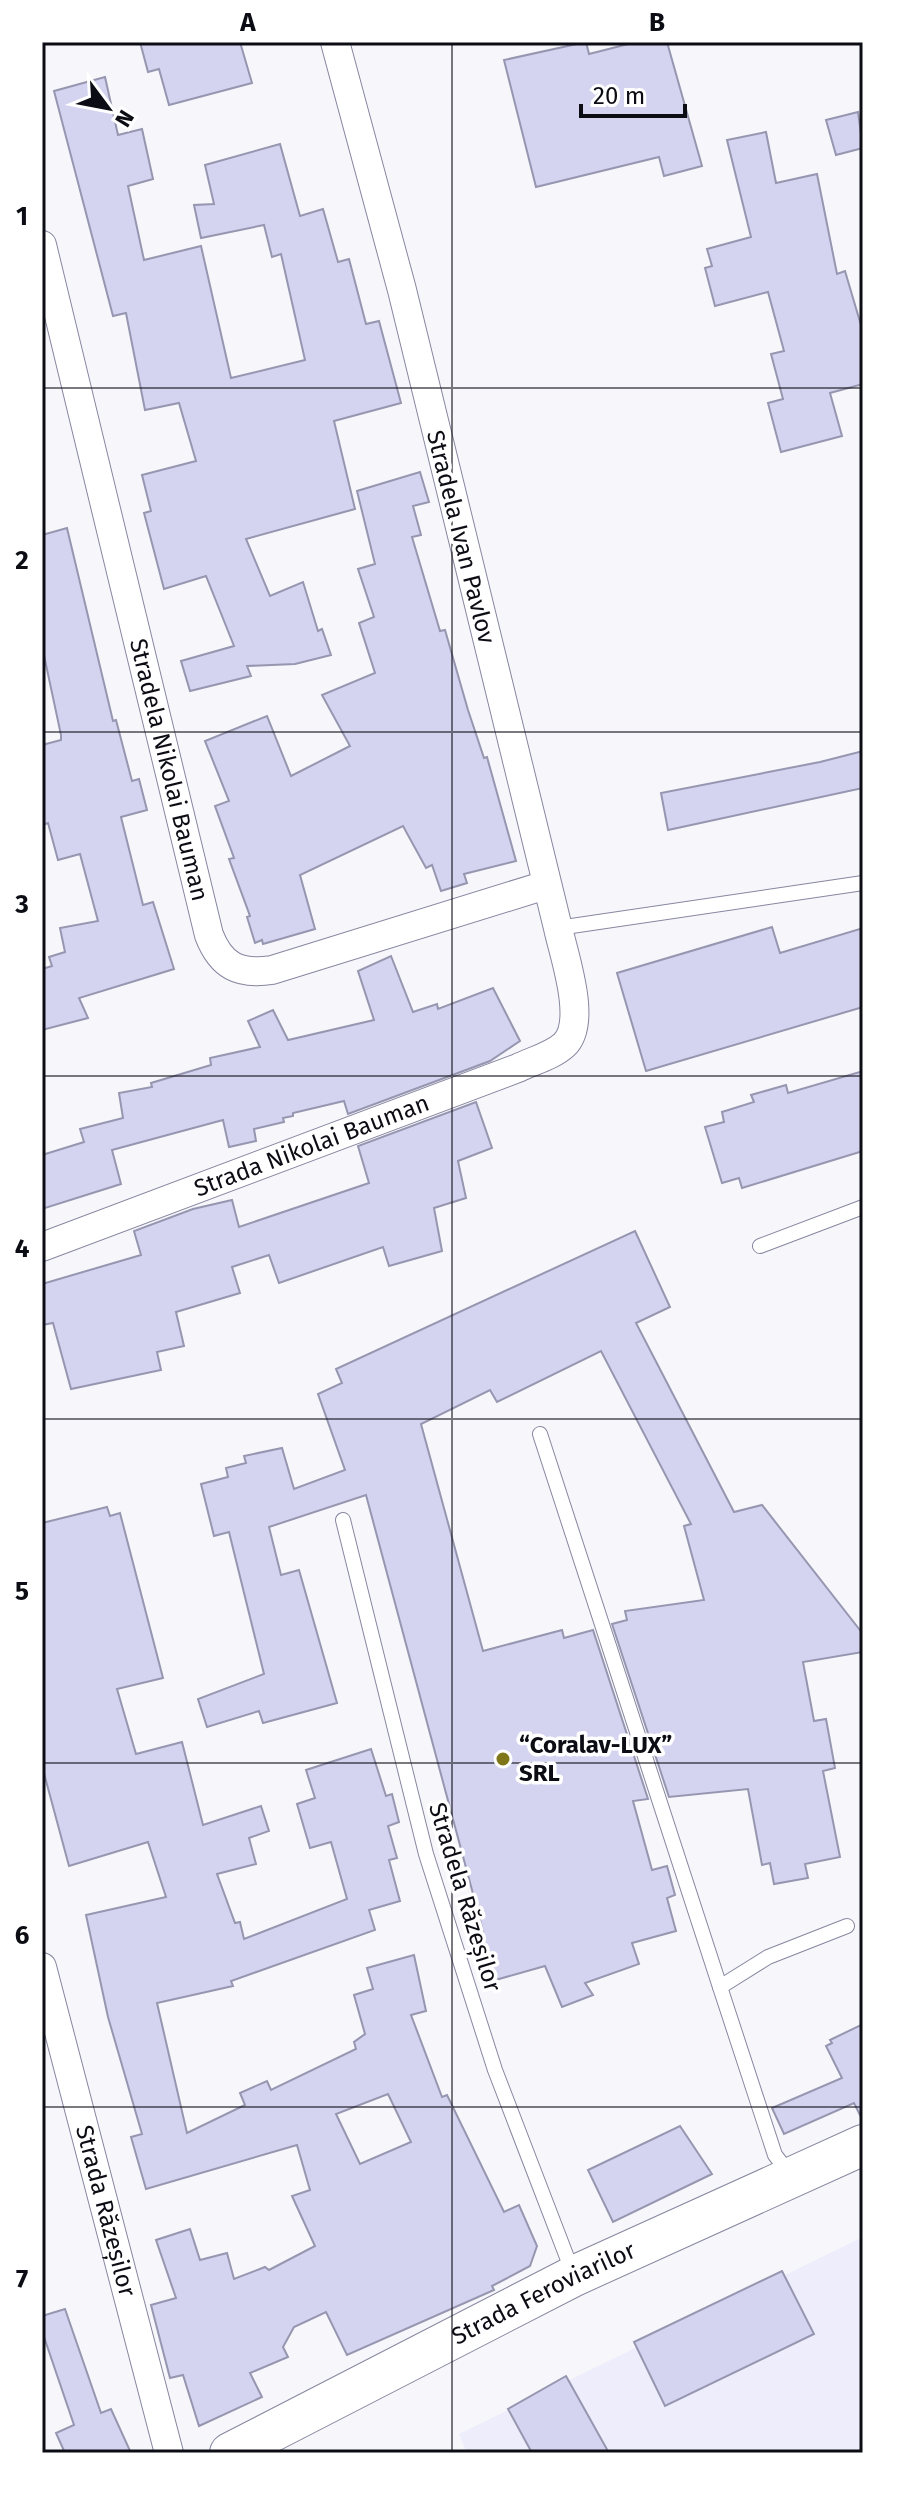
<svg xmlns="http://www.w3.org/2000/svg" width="905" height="2495" font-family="'Fira Sans',sans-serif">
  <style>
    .built { fill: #ededfb }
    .building { fill: #d4d4f0; stroke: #9696b0; stroke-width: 2; fill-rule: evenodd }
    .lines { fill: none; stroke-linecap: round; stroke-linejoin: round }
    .lane-casing { stroke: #8787a0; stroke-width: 16 }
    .street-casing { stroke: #8787a0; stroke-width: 30 }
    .secondary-casing { stroke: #8787a0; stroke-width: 42 }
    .lane { stroke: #fff; stroke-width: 14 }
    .street { stroke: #fff; stroke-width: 28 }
    .secondary { stroke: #fff; stroke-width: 40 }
    .grid { fill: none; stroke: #0c0c14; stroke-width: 2; stroke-opacity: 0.55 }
    .poi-dot { fill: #7f7619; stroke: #fff; stroke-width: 3 }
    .labels { text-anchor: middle; stroke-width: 7; stroke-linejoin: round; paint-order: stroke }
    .street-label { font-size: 24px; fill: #0c0c14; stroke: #fff }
    .poi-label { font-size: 24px; font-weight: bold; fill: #0c0c14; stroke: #fff; text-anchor: start }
    .neatline { fill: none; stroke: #0c0c14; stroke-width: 3 }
    .grid-label { font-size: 26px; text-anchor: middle; font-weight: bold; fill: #0c0c14 }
  </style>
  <rect width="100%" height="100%" fill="#f6f6fb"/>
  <!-- built -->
  <path class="built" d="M863 2237V2453H467L459 2434Z"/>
  <!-- building -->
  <g class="building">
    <path d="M140 42H240L252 83 169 105 159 69 148 72Z"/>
    <path d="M586 42 589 54 636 42H667L702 166 664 176 659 157 536 187 504 60Z"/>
    <path d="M105 77 118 135 142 129 153 179 128 186 144 260 201 246 231 378 305 360 281 254 272 257 264 225 201 238 194 205 214 204 205 165 280 144 300 216 323 209 338 262 349 259 366 324 379 321 401 403 334 421 355 509 246 539 270 596 303 582 318 631 322 629 331 655 295 664 247 666 251 676 190 691 181 661 234 646 206 576 164 589 144 513 151 511 142 475 196 461 179 403 145 410 126 313 113 316 54 91Z"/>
    <path d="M858 112 863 148 836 155 826 120Z"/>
    <path d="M766 132 776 183 817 174 837 274 845 271 863 332V384L830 393 842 436 781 452 768 403 783 399 771 354 784 351 768 292 715 306 705 268 712 266 707 249 751 237 727 140Z"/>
    <path d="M420 472 429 502 413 506 421 535 412 537 440 631 445 630 468 710 484 758 487 757 516 861 464 874 467 883 441 891 432 865 426 868 403 826 300 875 315 929 263 944 262 940 255 943 247 917 250 916 229 859 234 858 215 806 229 801 205 741 267 716 291 776 350 746 322 695 375 673 359 623 374 617 358 569 375 564 357 491Z"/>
    <path d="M67 528 113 721 116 720 132 781 139 779 147 810 121 817 143 905 153 902 174 969 79 998 88 1018 42 1030V969L52 966 49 957 65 952 60 928 98 921 80 854 58 860 48 823 42 825V745L61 740V735L42 646V535Z"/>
    <path d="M863 751V788L668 830 661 793 820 762Z"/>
    <path d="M772 927 780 953 863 928V1007L646 1071 617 973Z"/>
    <path d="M391 956 413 1012 437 1004 438 1009 493 988 520 1041 490 1061 348 1114 344 1101 293 1113V1116L283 1118 284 1122 254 1129 256 1141 229 1147 223 1120 112 1150 121 1184 42 1209V1155L84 1142 80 1129 123 1118 119 1093 152 1087 151 1083 211 1065 210 1058 260 1047 248 1021 273 1010 288 1040 374 1020 358 971Z"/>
    <path d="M863 1071V1151L742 1188 739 1178 722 1183 705 1127 724 1122 722 1112 754 1102 751 1095 786 1085 788 1093Z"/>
    <path d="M476 1102 492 1148 458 1161 466 1198 434 1208 442 1251 389 1266 383 1247 279 1283 269 1255 232 1267 240 1293 176 1312 184 1346 157 1352 161 1370 71 1389 53 1323 42 1325V1284L141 1255 134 1231 193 1209 232 1200 239 1227 369 1183 358 1146Z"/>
    <path d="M635 1231 670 1307 636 1323 734 1512 762 1505 863 1634V1652L803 1662 814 1721 826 1719 835 1768 823 1771 840 1857 805 1864 808 1878 774 1884 770 1863 762 1865 748 1789 669 1797 612 1624 627 1620 625 1611 704 1600 684 1526 691 1524 601 1351 497 1402 490 1390 421 1424 483 1651 562 1630 564 1638 593 1630 648 1799 633 1801 652 1870 667 1866 675 1895 667 1898 676 1931 632 1943 639 1964 585 1983 593 1995 562 2007 545 1966 492 1981 479 1932 483 1931 366 1495 269 1527 281 1575 299 1570 337 1703 263 1723 259 1711 207 1727 198 1699 264 1674 229 1532 214 1536 201 1484 228 1477 226 1468 246 1463 244 1456 282 1448 294 1489 345 1470 318 1394 342 1383 336 1369Z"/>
    <path d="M107 1507 110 1516 120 1513 163 1678 117 1689 136 1754 182 1742 203 1825 261 1806 269 1831 249 1838 256 1864 217 1874 235 1923 240 1922 244 1939 347 1899 331 1842 310 1848 297 1804 315 1798 306 1770 371 1749 386 1796 392 1794 399 1822 388 1826 397 1858 389 1860 400 1901 369 1910 375 1930 231 1981 233 1986 157 2003 187 2133 245 2105 240 2093 267 2081 271 2090 356 2049 354 2042 365 2034 354 1995 373 1989 367 1968 414 1955 426 2011 411 2015 442 2097 447 2095 504 2212 519 2205 537 2246 530 2266 492 2286 494 2290 347 2355 326 2312 294 2327 283 2347 288 2357 250 2373 262 2397 199 2426 183 2375 170 2378 151 2305 176 2298 156 2240 190 2229 200 2260 227 2253 234 2279 265 2267 269 2270 315 2246 292 2196 310 2190 297 2145 146 2189 131 2137 142 2134 108 2017 86 1915 166 1897 148 1842 69 1866 42 1766V1523ZM388 2094 411 2142 360 2164 336 2114Z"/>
    <path d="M863 2024V2121L854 2103 784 2134 772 2108 842 2078 826 2046 832 2043 830 2040Z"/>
    <path d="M680 2126 712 2174 613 2222 588 2170Z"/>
    <path d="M782 2271 814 2334 665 2406 634 2342Z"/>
    <path d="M65 2309 101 2413 111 2409 131 2453H65L56 2433 74 2425 42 2331V2316Z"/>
    <path d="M566 2376 609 2453H532L508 2409Z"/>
  </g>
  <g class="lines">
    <!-- lane casing -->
    <g class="lane-casing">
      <g id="lane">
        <path d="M558 928 863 883"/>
        <path d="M760 1246 863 1207"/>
        <path d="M540 1434 720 1987"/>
        <path d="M343 1520 426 1854 495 2070 573 2273"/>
        <path d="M789 2173 775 2155 720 1987 768 1957 847 1926"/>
      </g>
    </g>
    <!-- street casing -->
    <g class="street-casing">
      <g id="street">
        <path id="s1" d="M42 245 209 935C221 966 239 975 272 970L546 885"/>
        <path id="s2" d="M42 1247 518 1068C532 1061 552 1056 564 1045 588 1023 564 956 558 928L402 290 335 42"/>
        <path id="s3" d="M42 1967 169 2453"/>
      </g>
    </g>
    <!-- secondary casing -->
    <g class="secondary-casing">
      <g id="secondary">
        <path id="s4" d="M230 2453 574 2276 863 2145"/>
      </g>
    </g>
    <!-- lane -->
    <use href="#lane" class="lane"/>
    <!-- street -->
    <use href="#street" class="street"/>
    <!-- secondary -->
    <use href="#secondary" class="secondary"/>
  </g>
  <!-- grid -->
  <path class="grid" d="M452 42V2453M42 388H863M42 732H863M42 1076H863M42 1419H863M42 1763H863M42 2107H863"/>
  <!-- markers -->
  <circle class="poi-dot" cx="503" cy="1759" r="8"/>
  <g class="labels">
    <!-- street labels -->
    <g class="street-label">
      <text transform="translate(461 537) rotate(76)" y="8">Stradela Ivan Pavlov</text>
      <text dy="8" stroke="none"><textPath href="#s1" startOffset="540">Stradela Nikolai Bauman</textPath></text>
      <text dy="8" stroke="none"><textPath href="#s2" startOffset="288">Strada Nikolai Bauman</textPath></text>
      <text transform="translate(465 1897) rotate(73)" y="8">Stradela Răzeșilor</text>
      <text dy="8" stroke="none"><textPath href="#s3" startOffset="252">Strada Răzeșilor</textPath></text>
      <text dy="8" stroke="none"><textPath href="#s4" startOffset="352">Strada Feroviarilor</textPath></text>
    </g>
    <!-- poi labels -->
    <g class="poi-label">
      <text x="519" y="1753">“Coralav-LUX”<tspan x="519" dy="28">SRL</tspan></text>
    </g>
  </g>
  <!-- border -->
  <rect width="905" height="2495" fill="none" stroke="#ffffff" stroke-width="88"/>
  <!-- north arrow -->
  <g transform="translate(108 108) rotate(122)" stroke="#ffffff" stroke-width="6" paint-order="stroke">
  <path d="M0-6L14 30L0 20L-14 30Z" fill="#0c0c14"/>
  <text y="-12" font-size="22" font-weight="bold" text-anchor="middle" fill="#0c0c14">N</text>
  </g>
  <!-- scale -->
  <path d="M581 104v12h104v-12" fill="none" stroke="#0c0c14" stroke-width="4"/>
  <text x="593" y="104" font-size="24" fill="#0c0c14" stroke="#ffffff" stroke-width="6" paint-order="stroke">20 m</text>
  <rect x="44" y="44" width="817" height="2407" class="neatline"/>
  <g class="grid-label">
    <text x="248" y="31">A</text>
    <text x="657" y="31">B</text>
    <text x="22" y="225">1</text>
    <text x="22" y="569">2</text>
    <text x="22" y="913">3</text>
    <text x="22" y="1257">4</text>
    <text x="22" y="1600">5</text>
    <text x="22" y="1944">6</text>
    <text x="22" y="2288">7</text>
  </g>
</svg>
